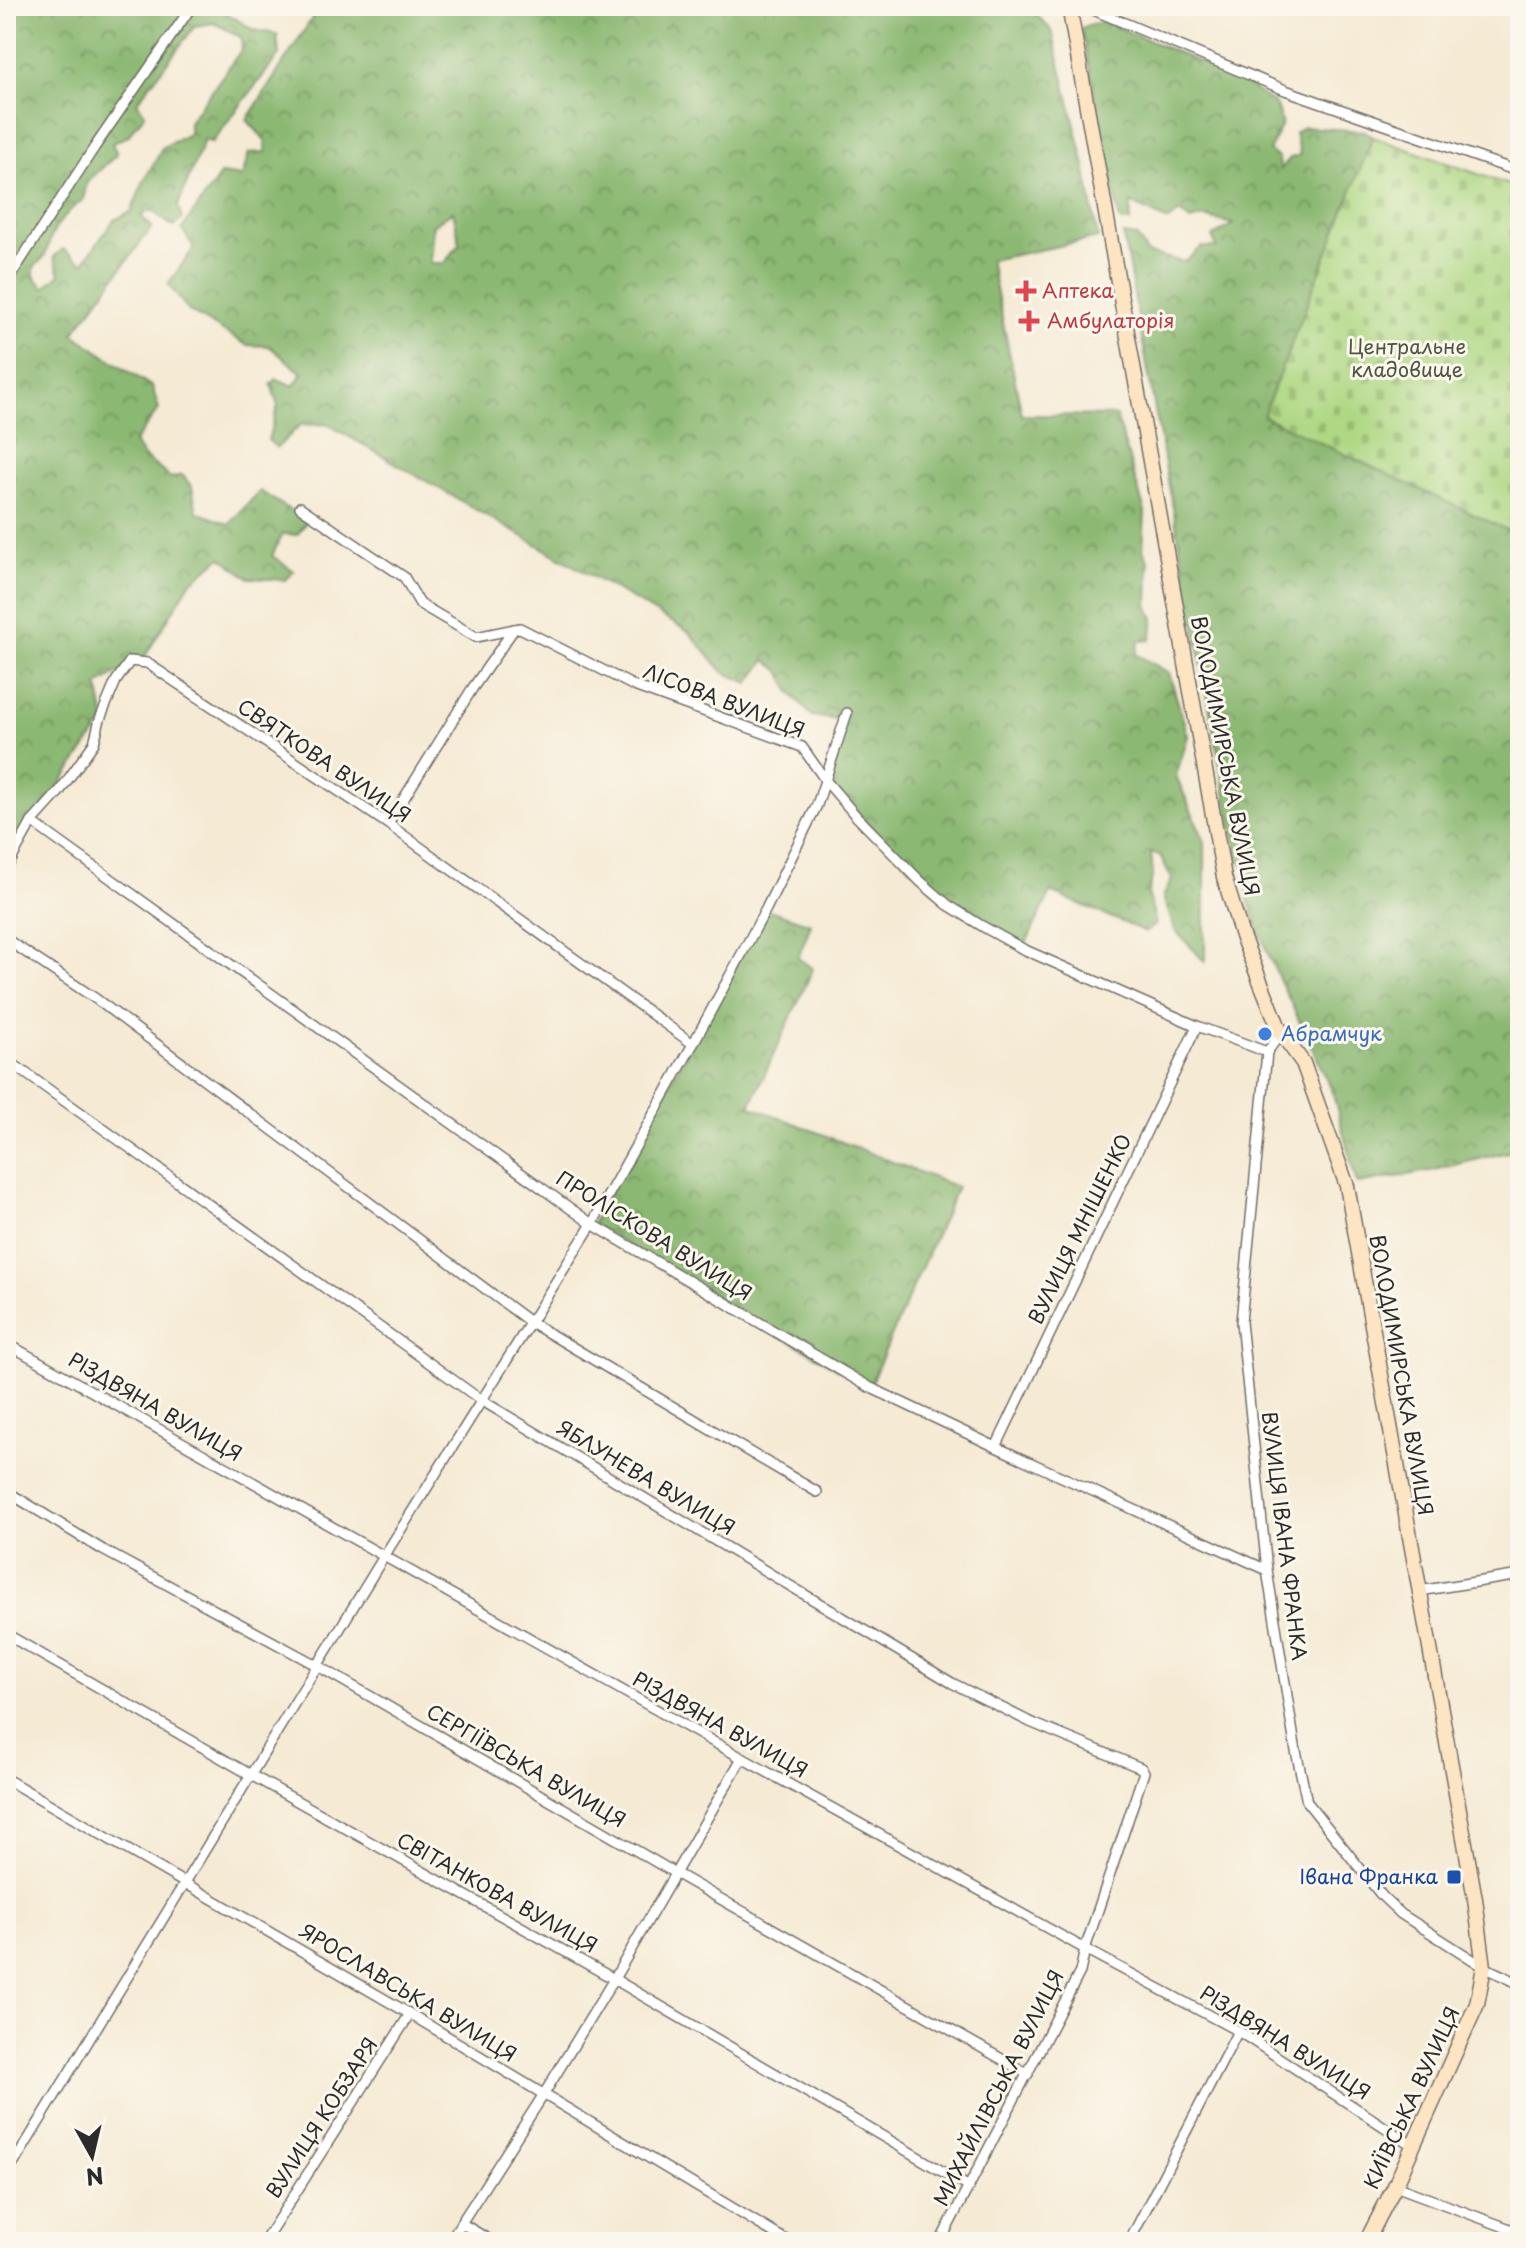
<svg xmlns="http://www.w3.org/2000/svg" width="1526" height="2248" font-family="'Playpen Sans',sans-serif">
  <style>
    .forest { fill: url(#forest-crowns); stroke: #5b724e; stroke-width: 2; fill-rule: evenodd }
    .cemetery { fill: url(#cemetery-stones); stroke: #6d8258; stroke-width: 2 }
    .lines { fill: none; stroke-linecap: round; stroke-linejoin: round }
    .minor-casing { stroke: #726e66; stroke-width: 12 }
    .secondary-casing { stroke: #726e66; stroke-width: 17 }
    .minor { stroke: #fff; stroke-width: 9 }
    .secondary { stroke: #fde5c4; stroke-width: 14 }
    .health-dot { fill: #e0444e; stroke: #fbf7ec; stroke-width: 3 }
    .shop-dot { fill: #3f7fe0; stroke: #fbf7ec; stroke-width: 3 }
    .transit-dot { fill: #1a4fb4; stroke: #fbf7ec; stroke-width: 3 }
    .labels { text-anchor: middle; stroke-width: 6; stroke-linejoin: round; paint-order: stroke }
    .health-label { font-size: 20px; fill: #be3a42; stroke: #fbf7ec; text-anchor: start }
    .park-label { font-size: 20px; fill: #4c5641; stroke: #fbf7ec }
    .street-label { font-size: 20px; fill: #2b2b2b; stroke: #fbf7ec }
    .shop-label { font-size: 20px; fill: #366cbe; stroke: #fbf7ec; text-anchor: start }
    .transit-label { font-size: 20px; fill: #164399; stroke: #fbf7ec; text-anchor: end }
  </style>
  <defs>
    <pattern id="forest-crowns" width="20" height="18" patternUnits="userSpaceOnUse" patternTransform="scale(2)"><rect width="20" height="18" fill="#8bb872"/><path d="M2 6a3 3 0 1 1 6 0M12 15a3 3 0 1 1 6 0" fill="none" stroke="#72965e"/></pattern>
    <pattern id="cemetery-stones" width="16" height="16" patternUnits="userSpaceOnUse" patternTransform="scale(2)"><rect width="16" height="16" fill="#afd884"/><path d="M2 7V4a2 2 0 0 1 4 0v3zM10 15v-3a2 2 0 0 1 4 0v3z" fill="#97ba72"/></pattern>
  </defs>
  <rect width="100%" height="100%" fill="#fbf7ec"/>
  <filter id="ink" filterUnits="userSpaceOnUse"><feTurbulence type="fractalNoise" baseFrequency=".0125" numOctaves="2"/><feDisplacementMap in="SourceGraphic" scale="16" xChannelSelector="R" yChannelSelector="G"/><feConvolveMatrix kernelMatrix="1 2 1 2 8 2 1 2 1" color-interpolation-filters="sRGB"/></filter>
  <filter id="wash" filterUnits="userSpaceOnUse"><feTurbulence type="fractalNoise" baseFrequency=".006" numOctaves="4" result="noise"/><feDisplacementMap in="SourceGraphic" scale="32" xChannelSelector="R" yChannelSelector="G"/><feGaussianBlur stdDeviation="1.8" result="paint"/><feColorMatrix in="noise" values="0 0 0 0 0 0 0 0 0 0 0 0 0 0 0 0 0 1.4 0 .05"/><feComposite in="paint" operator="in"/></filter>
  <g filter="url(#wash)">
    <rect width="100%" height="100%" fill="#f5ead4"/>
    <!-- forest -->
    <g class="forest">
      <path d="M6 6H223V11L254 30 277 34 279 55 212 142 204 140 178 206 182 219 173 227 151 210 141 216 152 227 73 334 152 387 159 409 134 442 145 458 171 478 182 475 192 487 197 512 229 524 260 491 307 521 297 535 282 534 272 556 294 571 286 580 249 578 221 557 190 583 144 658 98 685 105 720 45 807 6 855V273L12 272 6 269ZM214 23 241 37 242 49 189 122V134L163 147 144 181 131 212 114 220 83 263 63 249 54 257 60 274 44 288 34 276V267C49 253 44 257 50 240 56 224 69 209 83 200L87 182 117 154 112 143 128 136 145 114 137 102 195 26Z"/>
      <path d="M320 6H1028L1052 31 1085 166 1098 238 990 260 1022 415 1116 416 1145 512 1143 549 1149 563 1148 608 1154 618 1151 640 1139 641 1136 654 1169 673 1188 736 1176 776 1205 842V962L1175 930 1163 897 1172 879 1160 855 1151 853 1153 874 1148 893 1156 924 1146 932 1051 892 1023 949 948 905 826 781 846 714 833 719 812 716 791 693 780 671 766 660 749 683 723 672 689 632 327 424 300 425 277 448 268 440 278 406 271 384 277 379 294 386 302 373 269 346 247 345 189 311 168 284 194 248 182 229 221 174 242 177 249 153 266 152 265 140 247 120ZM453 211 460 244 444 263H430L433 225Z"/>
      <path d="M1104 21 1241 80 1276 105 1282 124 1269 151 1279 158 1280 170 1290 158 1300 155 1295 133 1304 127 1365 131 1373 137 1263 416 1520 536V1149L1434 1170 1357 1184 1332 1090 1270 959 1247 897V870L1237 857 1123 235 1137 237 1147 253 1185 262 1202 247H1217L1212 237 1233 224 1204 217 1190 221 1180 212 1168 221 1131 203 1130 222 1120 221 1081 28Z"/>
      <path d="M766 909 811 924 798 958 813 969 750 1106 957 1187 869 1387 592 1224Z"/>
    </g>
    <!-- cemetery -->
    <path class="cemetery" d="M1373 137 1520 189V536L1263 416Z"/>
  </g>
  <g filter="url(#ink)">
    <g class="lines">
      <!-- minor casing -->
      <g class="minor-casing">
        <g id="minor">
          <path d="M1084 6 1285 90 1520 172"/>
          <path d="M6 283 94 148 192 6"/>
          <path d="M300 507 404 577 420 604 476 637 520 628 634 686 802 747 826 781 856 816 920 881 948 905 982 926 1023 949 1197 1026 1267 1052"/>
          <path d="M32 822 592 1224 869 1387 996 1447 1267 1570"/>
          <path d="M388 824 472 689 514 629"/>
          <path d="M6 869 32 822 59 792 94 743 100 719 116 681 130 661 147 663 388 824 693 1044"/>
          <path d="M6 939 96 999 530 1322 817 1492"/>
          <path d="M1281 1033 1267 1052 1241 1322 1267 1570 1295 1746 1307 1802 1382 1896 1401 1914 1484 1967 1520 1984"/>
          <path d="M6 1059 481 1400 952 1683 1030 1722 1141 1768 1144 1772 1085 1949 1080 1972 940 2242"/>
          <path d="M6 1343 742 1758 1085 1949 1238 2031 1412 2145"/>
          <path d="M996 1447 1197 1026"/>
          <path d="M6 1491 103 1550 318 1666 675 1873 1028 2074"/>
          <path d="M1419 1591 1520 1575"/>
          <path d="M6 1634 251 1775 614 1979 969 2187"/>
          <path d="M6 1779 410 2014 789 2242"/>
          <path d="M6 2176 383 1558 592 1224 693 1044 766 909 817 805 847 713"/>
          <path d="M1395 2186 1510 2229 1505 2242"/>
          <path d="M461 2223 493 2242"/>
          <path d="M264 2242 410 2014"/>
          <path d="M449 2242 544 2094 614 1979 742 1758"/>
          <path d="M1129 2242 1238 2031"/>
        </g>
      </g>
      <!-- secondary casing -->
      <g class="secondary-casing">
        <path id="secondary" d="M1069 6 1224 877 1242 936 1281 1033 1303 1063 1347 1186 1475 1899 1484 1967 1477 2004 1395 2186 1366 2242"/>
      </g>
      <!-- minor -->
      <use href="#minor" class="minor"/>
      <!-- secondary -->
      <use href="#secondary" class="secondary"/>
    </g>
  </g>
  <!-- markers -->
  <g class="health-dot">
    <path d="M1022 279h8v8h8v8h-8v8h-8v-8h-8v-8h8z"/>
    <path d="M1025 309h8v8h8v8h-8v8h-8v-8h-8v-8h8z"/>
  </g>
  <circle class="shop-dot" cx="1265" cy="1034" r="8"/>
  <rect class="transit-dot" x="1446" y="1869" width="16" height="16" rx="4"/>
  <g class="labels">
    <!-- health labels -->
    <g class="health-label">
      <text x="1042" y="298">Аптека</text>
      <text x="1047" y="328">Амбулаторія</text>
    </g>
    <!-- park labels -->
    <g class="park-label">
      <text x="1407" y="354">Центральне<tspan x="1407" dy="23">кладовище</tspan></text>
    </g>
    <!-- street labels -->
    <g class="street-label">
      <text transform="translate(724 701) rotate(21)" y="7">ЛІСОВА ВУЛИЦЯ</text>
      <text transform="translate(1225 756) rotate(79)" y="7">ВОЛОДИМИРСЬКА ВУЛИЦЯ</text>
      <text transform="translate(324 761) rotate(34)" y="7">СВЯТКОВА ВУЛИЦЯ</text>
      <text transform="translate(1080 1229) rotate(-64)" y="7">ВУЛИЦЯ МНІШЕНКО</text>
      <text transform="translate(654 1236) rotate(32)" y="7">ПРОЛІСКОВА ВУЛИЦЯ</text>
      <text transform="translate(1401 1375) rotate(80)" y="7">ВОЛОДИМИРСЬКА ВУЛИЦЯ</text>
      <text transform="translate(155 1407) rotate(30)" y="7">РІЗДВЯНА ВУЛИЦЯ</text>
      <text transform="translate(646 1478) rotate(31)" y="7">ЯБЛУНЕВА ВУЛИЦЯ</text>
      <text transform="translate(1284 1536) rotate(83)" y="7">ВУЛИЦЯ ІВАНА ФРАНКА</text>
      <text transform="translate(720 1725) rotate(29)" y="7">РІЗДВЯНА ВУЛИЦЯ</text>
      <text transform="translate(526 1766) rotate(30)" y="7">СЕРГІЇВСЬКА ВУЛИЦЯ</text>
      <text transform="translate(497 1893) rotate(29)" y="7">СВІТАНКОВА ВУЛИЦЯ</text>
      <text transform="translate(408 1993) rotate(31)" y="7">ЯРОСЛАВСЬКА ВУЛИЦЯ</text>
      <text transform="translate(1285 2043) rotate(32)" y="7">РІЗДВЯНА ВУЛИЦЯ</text>
      <text transform="translate(999 2088) rotate(-63)" y="7">МИХАЙЛІВСЬКА ВУЛИЦЯ</text>
      <text transform="translate(1412 2098) rotate(-65)" y="7">КИЇВСЬКА ВУЛИЦЯ</text>
      <text transform="translate(322 2118) rotate(-57)" y="7">ВУЛИЦЯ КОБЗАРЯ</text>
    </g>
    <!-- shop labels -->
    <g class="shop-label">
      <text x="1281" y="1041">Абрамчук</text>
    </g>
    <!-- transit labels -->
    <g class="transit-label">
      <text x="1438" y="1884">Івана Франка</text>
    </g>
  </g>
  <!-- margin -->
  <rect width="1526" height="2248" fill="none" stroke="#fbf7ec" stroke-width="32"/>
  <!-- north arrow -->
  <g transform="translate(92 2156) rotate(172)" stroke="#fbf7ec" stroke-width="6" paint-order="stroke">
  <path d="M0-6L14 30L0 20L-14 30Z" fill="#2b2b2b"/>
  <text y="-12" font-size="22" font-weight="bold" text-anchor="middle" fill="#2b2b2b">N</text>
  </g>
</svg>
